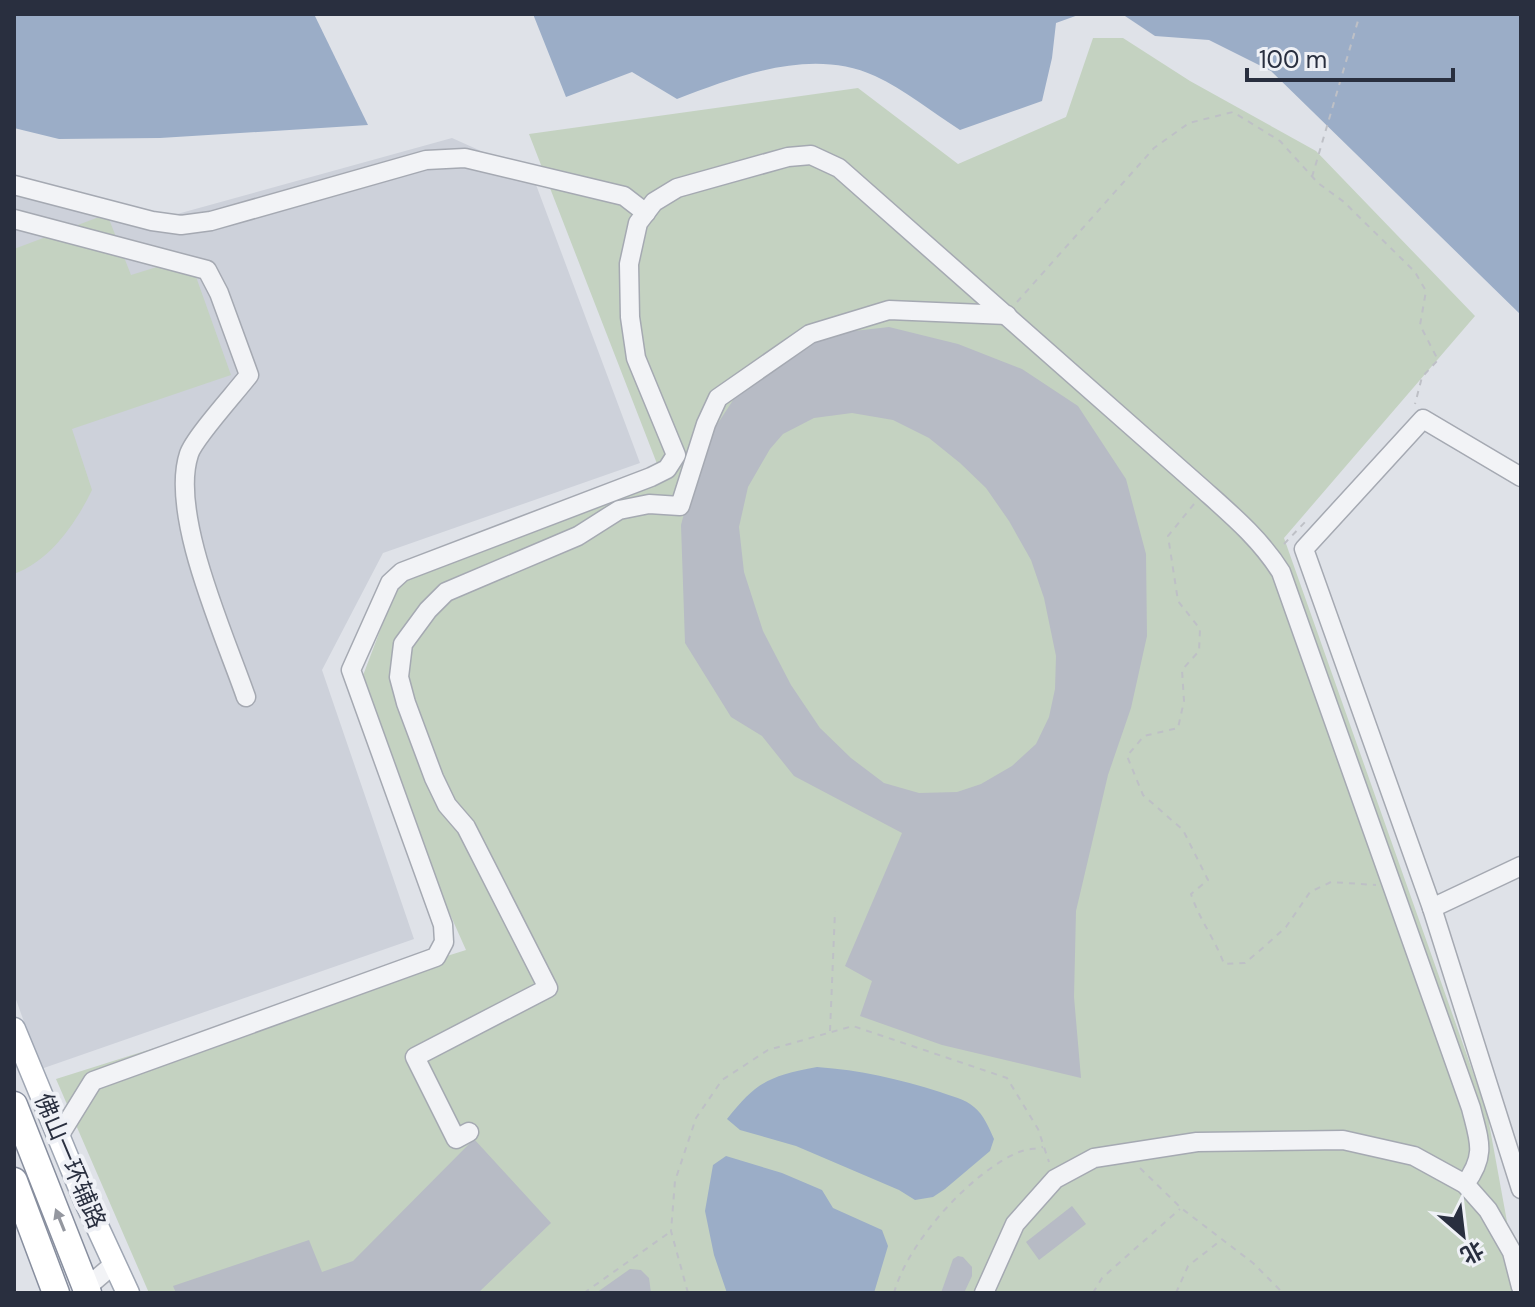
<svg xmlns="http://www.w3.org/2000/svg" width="1535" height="1307" font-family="'DM Sans','Noto Sans SC',sans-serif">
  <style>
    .built { fill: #cdd1da }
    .green { fill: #c4d2c1 }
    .water { fill: #9badc7 }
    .building { fill: #b7bbc5; fill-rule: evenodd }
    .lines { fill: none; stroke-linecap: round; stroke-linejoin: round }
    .minor-casing { stroke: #a5a9b2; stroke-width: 21 }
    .major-casing { stroke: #9fa6b3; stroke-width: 25 }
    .highway-casing { stroke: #878e9e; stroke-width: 29 }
    .path { stroke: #bec0c6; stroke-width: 2; stroke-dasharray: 6 6; stroke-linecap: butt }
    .minor { stroke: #f2f3f6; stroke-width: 18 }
    .major { stroke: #fff; stroke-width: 22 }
    .highway { stroke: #fff; stroke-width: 26 }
    .oneway { fill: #94979f }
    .labels { text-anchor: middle; stroke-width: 8; stroke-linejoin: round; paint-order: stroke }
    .street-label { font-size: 24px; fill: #292f3f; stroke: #eff1f6 }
  </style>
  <rect width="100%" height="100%" fill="#dfe2e8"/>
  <!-- built -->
  <path class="built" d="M452 138 532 174 640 463 383 553 322 670 414 939 41 1069 14 994V178L170 216Z"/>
  <!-- green -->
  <g class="green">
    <path d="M1093 38H1123L1190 81 1316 151 1475 316 1284 538 1487 1112 1520 1293H149L56 1079 466 950 354 699 405 565 661 474 529 134 858 88 958 164 1066 117Z"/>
    <path d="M107 214 131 275 189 257 231 375 72 429 92 490C76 523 50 561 14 574V249Z"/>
  </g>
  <!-- water -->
  <g class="water">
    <path d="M14 14H314L368 125 160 138 59 139 14 128Z"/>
    <path d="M533 14H1081L1056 23 1052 58 1042 101 960 130C932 112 905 90 875 76 811 47 738 76 677 99L632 72 566 97Z"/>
    <path d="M1122 14H1521V315L1271 71 1209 40 1155 36Z"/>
    <path d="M817 1067C860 1070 899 1079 940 1092 951 1096 965 1099 974 1107 984 1115 989 1128 994 1139L990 1151 945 1189 933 1197 915 1200 899 1190 796 1146 740 1130 727 1119C757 1081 770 1076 817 1067Z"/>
    <path d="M726 1156 782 1173 822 1190 833 1208 882 1230 888 1246 874 1293H727L714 1255 705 1211 713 1165Z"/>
  </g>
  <!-- building -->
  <g class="building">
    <path d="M889 327 958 344 1022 369 1078 406 1126 479 1146 554 1147 636 1131 708 1108 775 1076 911 1074 997 1081 1078 942 1045 860 1016 872 981 845 966 902 833 794 776 762 736 731 717 685 643 681 525 701 449 741 388 819 335ZM852 413 893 420 929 438 960 463 986 488 1009 521 1031 560 1044 598 1056 656 1055 689 1049 717 1036 744 1012 766 981 784 957 792 919 793 884 783 851 758 820 728 791 685 763 631 744 572 739 527 748 487 770 449 783 434 814 418Z"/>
    <path d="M474 1139 551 1223 478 1293H176L173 1286 309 1240 322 1272 353 1261Z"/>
    <path d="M1072 1206 1086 1224 1039 1260 1026 1242Z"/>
    <path d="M958 1256 963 1257 972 1267V1276L964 1293H941L953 1259Z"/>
    <path d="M630 1269 641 1270 649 1278 651 1293H596Z"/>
  </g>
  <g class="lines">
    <!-- minor casing -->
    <g class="minor-casing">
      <g id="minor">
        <path d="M14 185 152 221 181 225 211 221 426 160 465 158 624 196 646 213"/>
        <path d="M14 219 207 270 219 293 249 375C237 391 194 438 189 454 169 514 225 636 246 697"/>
        <path d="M1521 477 1423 419 1304 549 1432 908 1521 1189"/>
        <path d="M1432 908 1521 866"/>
        <path d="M469 1132 456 1139 415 1057 548 988 466 827 447 805 434 778 406 703 399 677 403 644 428 610 446 592 578 536 619 510 649 504 680 506 706 424 718 398 810 334 889 310 1007 315"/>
        <path d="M59 1136 93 1081 436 957 444 942 443 925 351 670 390 583 402 572 651 477 667 469 676 455 636 358 630 317 629 264 638 223 654 202 677 188 788 157 811 155 839 168 1205 491C1233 516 1261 540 1281 572L1471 1108C1479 1140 1487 1155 1465 1184"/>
        <path d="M86 1288 114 1264"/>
        <path d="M984 1293 1015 1224 1055 1179 1094 1158 1197 1142 1343 1140 1414 1156 1465 1184 1488 1210 1512 1252 1521 1287"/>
      </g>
    </g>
    <!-- major casing -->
    <g class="major-casing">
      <path id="major" d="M14 1029 84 1198 128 1293"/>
    </g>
    <!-- highway casing -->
    <g class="highway-casing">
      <g id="highway">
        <path d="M14 1105 88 1293"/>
        <path d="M14 1181 56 1293"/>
      </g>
    </g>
    <!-- path -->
    <g class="path">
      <path d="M1312 177 1360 14"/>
      <path d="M1017 302 1154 148 1189 123 1233 112 1280 141 1318 183 1344 202 1415 272 1426 291 1420 325 1438 360 1422 377 1415 404"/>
      <path d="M1194 504 1168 536 1178 601 1200 629 1199 651 1182 670 1184 701 1178 728 1144 736 1127 756 1143 795 1183 830 1208 880 1191 894C1199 919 1215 939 1224 964L1245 963 1265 946 1286 927 1310 892 1331 882 1376 885"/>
      <path d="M1284 544 1307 520"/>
      <path d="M830 1031 835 911"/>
      <path d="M1140 1168 1181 1208 1253 1263 1283 1293"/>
      <path d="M584 1293 670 1232"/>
      <path d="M688 1293 671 1231 675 1181 696 1118 722 1080 768 1050 853 1026 1007 1078 1038 1129 1049 1162"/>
      <path d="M894 1293C908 1242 970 1173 1019 1152 1026 1149 1035 1149 1043 1147"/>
      <path d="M1093 1293 1102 1278 1180 1209"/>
      <path d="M1176 1293 1188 1266 1220 1241"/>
    </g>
    <!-- minor -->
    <use href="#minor" class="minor"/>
    <!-- major -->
    <use href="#major" class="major"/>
    <!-- highway -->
    <use href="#highway" class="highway"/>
  </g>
  <!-- one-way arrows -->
  <defs><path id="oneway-solid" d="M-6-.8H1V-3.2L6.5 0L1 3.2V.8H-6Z" transform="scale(2)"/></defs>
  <use class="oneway" href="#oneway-solid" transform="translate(60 1220) rotate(-112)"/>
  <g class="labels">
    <!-- street labels -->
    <g class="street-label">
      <text transform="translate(70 1161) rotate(67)" y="8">佛山一环辅路</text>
    </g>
  </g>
  <!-- border -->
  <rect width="1535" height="1307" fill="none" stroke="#292f3f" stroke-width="32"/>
  <!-- north arrow -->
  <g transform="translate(1463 1235) rotate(152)" stroke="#eff1f6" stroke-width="6" paint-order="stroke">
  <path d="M0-6L14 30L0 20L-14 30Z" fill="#292f3f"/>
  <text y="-12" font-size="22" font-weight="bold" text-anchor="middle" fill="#292f3f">北</text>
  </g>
  <!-- scale -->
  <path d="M1247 68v12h206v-12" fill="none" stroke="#292f3f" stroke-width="4"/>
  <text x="1259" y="68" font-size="24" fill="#292f3f" stroke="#eff1f6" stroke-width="6" paint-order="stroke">100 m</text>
</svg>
